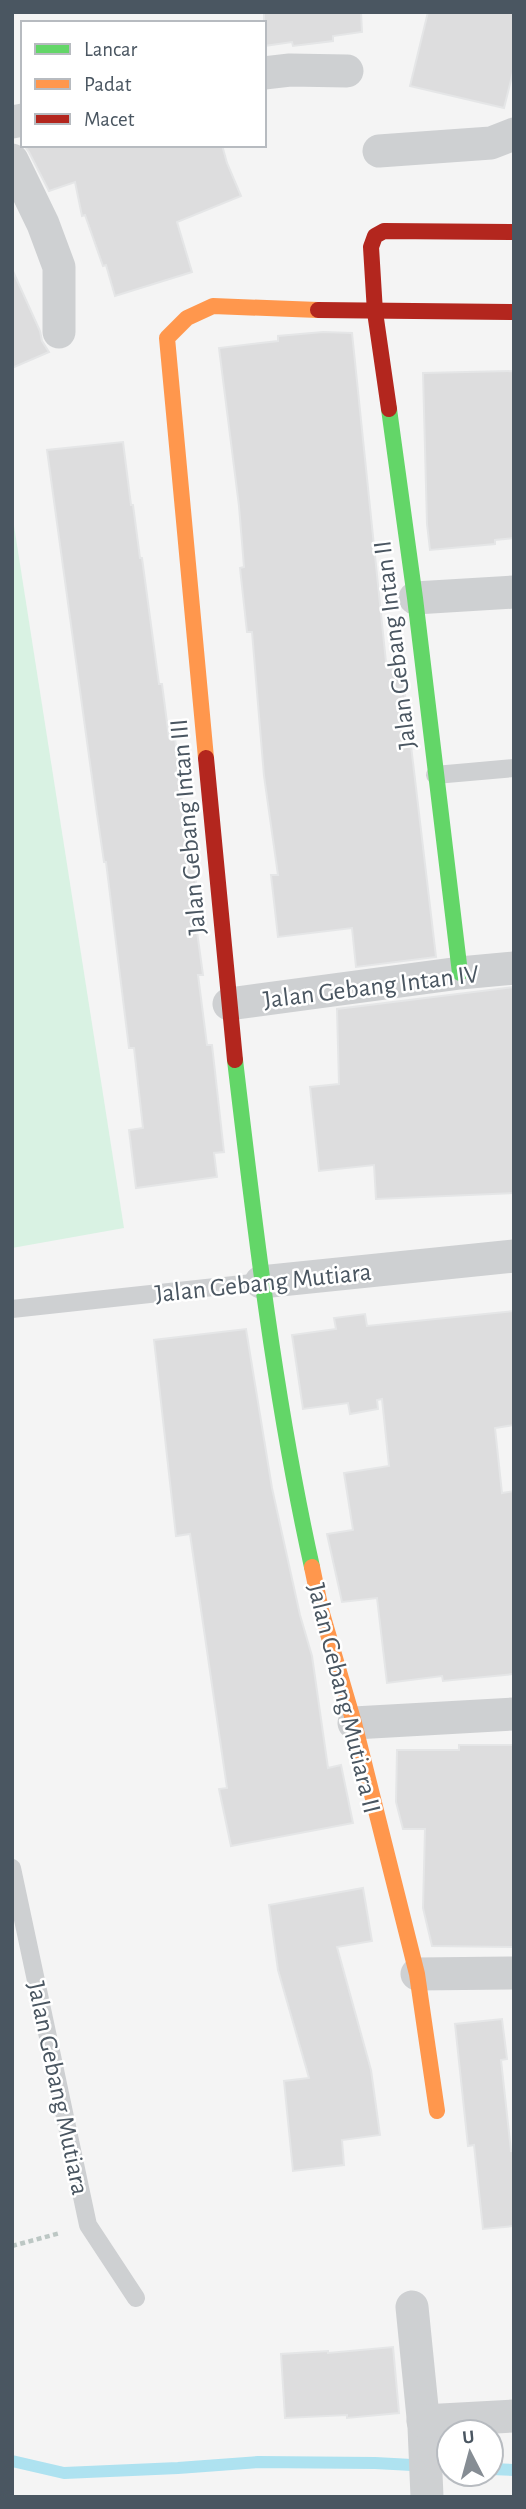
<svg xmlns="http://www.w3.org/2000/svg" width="526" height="2509" font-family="'Alegreya Sans',sans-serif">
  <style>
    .green { fill: #d9f2e3 }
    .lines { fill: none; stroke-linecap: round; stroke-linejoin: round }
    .stream { stroke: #aee2f0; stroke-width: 12 }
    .building { fill: #ddddde; stroke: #e5e6e7; stroke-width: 2 }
    .path { stroke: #bcc7c4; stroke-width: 4.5; stroke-dasharray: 5 3.5; stroke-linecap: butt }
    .lane { stroke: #ced0d2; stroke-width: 18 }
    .street { stroke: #ced0d2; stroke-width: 33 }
    .fast { stroke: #63d668; stroke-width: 16 }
    .slow { stroke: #ff974d; stroke-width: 16 }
    .jam { stroke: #b3261e; stroke-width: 16 }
    .labels { text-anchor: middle; stroke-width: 5; stroke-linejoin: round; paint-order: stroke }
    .street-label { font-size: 26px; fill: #4a5661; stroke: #fff }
  </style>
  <rect width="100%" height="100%" fill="#f4f4f4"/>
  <!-- green -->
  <path class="green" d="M12 513 124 1228 12 1248Z"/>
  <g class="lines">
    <!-- stream -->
    <g class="stream">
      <path d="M12 2461 64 2473 178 2468 258 2462 375 2463 449 2467"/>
      <path d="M491 2469 514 2470"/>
    </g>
  </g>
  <!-- building -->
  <g class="building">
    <path d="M264 12H361L362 32 333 36V41L293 46 292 42 264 46Z"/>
    <path d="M428 12H514V68L504 108 410 86Z"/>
    <path d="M24 145H222L227 163 241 196 177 222 192 272 115 296 106 265 103 266 85 215 82 216 75 182 49 191 29 152Z"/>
    <path d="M12 269 40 331 42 341 49 352 12 368Z"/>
    <path d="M323 332 352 333 386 662 401 661 436 957 356 967 352 928 278 937 271 875H278L264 776 252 632H247L240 568 244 567 239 506 219 348 278 341V336Z"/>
    <path d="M514 371V538L495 540V544L430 550 427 524 423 373Z"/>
    <path d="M123 442 131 505H133L140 558H142L159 684H162L169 738 175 737 188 860 194 859 199 917H195L203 975H198L207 1045H212L224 1152 214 1153 217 1177 136 1188 129 1130 143 1128 134 1048H129L106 862H104L96 807 47 450Z"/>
    <path d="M514 987V1193L376 1199 374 1165 319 1171 310 1087 339 1084 337 1009Z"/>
    <path d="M514 1311V1425L495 1428 502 1493 514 1491V1674L443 1681 442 1676 387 1683 377 1598 342 1602 327 1534 353 1530 344 1473 389 1466 382 1399 377 1400 378 1409 350 1414 348 1403 303 1409 292 1335 336 1329 334 1318 365 1314 367 1326Z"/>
    <path d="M246 1329 272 1488 300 1615 312 1656 328 1768 341 1765 353 1823 231 1846 219 1789 227 1788 190 1534 176 1536 154 1340Z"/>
    <path d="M459 1745H514V1947L432 1946 423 1908 425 1829H403L396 1802 397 1750H459Z"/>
    <path d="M363 1888 372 1941 337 1947 371 2070 380 2135 342 2140 344 2165 293 2171 284 2081 309 2078 278 1970 269 1905Z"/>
    <path d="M502 2019 507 2059 501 2060 511 2151H514V2226L483 2229 474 2145 468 2146 455 2024Z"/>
    <path d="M393 2347 399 2413 347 2418V2415L285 2418 281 2354 328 2351V2353Z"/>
  </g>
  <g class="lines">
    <!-- path -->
    <path class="path" d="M12 2246 60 2233"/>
    <!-- lane -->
    <g class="lane">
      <path d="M435 775 514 768"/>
      <path d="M12 1309 261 1282"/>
      <path d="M12 1868 88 2225 136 2298"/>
    </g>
    <!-- street -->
    <g class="street">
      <path d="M264 73 290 70 347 71"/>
      <path d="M12 122 23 120"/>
      <path d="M379 151 491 143 514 134"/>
      <path d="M12 160 43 224 59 267V332"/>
      <path d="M415 598 514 592"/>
      <path d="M229 1004 460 973 514 968"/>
      <path d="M261 1282 514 1256"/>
      <path d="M354 1723 514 1714"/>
      <path d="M417 1974 514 1973"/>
      <path d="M412 2307 424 2427 427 2497"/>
      <path d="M423 2421 514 2416"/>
    </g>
    <!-- fast -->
    <g class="fast">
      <path d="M389 409 415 598 460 973"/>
      <path d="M235 1060C255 1230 275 1400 312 1567"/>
    </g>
    <!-- slow -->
    <g class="slow">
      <path d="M206 758 167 338 187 318 213 306 318 310"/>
      <path d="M312 1567 321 1610 354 1723 417 1974 437 2111"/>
    </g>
    <!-- jam -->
    <g class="jam">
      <path d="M318 310 514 312"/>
      <path d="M389 409 375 312 371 247 375 236 384 231 514 232"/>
      <path d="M206 758 235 1060"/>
    </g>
  </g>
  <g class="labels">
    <!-- street labels -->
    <g class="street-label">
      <text transform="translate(394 645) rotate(-97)" y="9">Jalan Gebang Intan II</text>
      <text transform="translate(187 827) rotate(-95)" y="9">Jalan Gebang Intan III</text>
      <text transform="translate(371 986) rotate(-7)" y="9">Jalan Gebang Intan IV</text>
      <text transform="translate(263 1282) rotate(-6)" y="9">Jalan Gebang Mutiara</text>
      <text transform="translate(345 1698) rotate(76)" y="9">Jalan Gebang Mutiara II</text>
      <text transform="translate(59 2088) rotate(78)" y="9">Jalan Gebang Mutiara</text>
    </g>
  </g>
  <!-- border -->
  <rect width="526" height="2509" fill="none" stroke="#4a5661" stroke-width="28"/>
  <!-- legend -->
  <rect x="21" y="21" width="245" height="126" fill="#ffffff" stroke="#b7bbc0" stroke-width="2"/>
  <rect x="35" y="44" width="35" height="10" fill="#63d668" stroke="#b7bbc0" stroke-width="2"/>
  <text x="84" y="56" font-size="21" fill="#4a5661">Lancar</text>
  <rect x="35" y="79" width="35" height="10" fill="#ff974d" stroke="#b7bbc0" stroke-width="2"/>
  <text x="84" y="91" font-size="21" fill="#4a5661">Padat</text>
  <rect x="35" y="114" width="35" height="10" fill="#b3261e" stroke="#b7bbc0" stroke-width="2"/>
  <text x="84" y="126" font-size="21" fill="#4a5661">Macet</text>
  <!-- north arrow -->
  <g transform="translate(470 2453) rotate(354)"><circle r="33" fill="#ffffff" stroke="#b7bbc0" stroke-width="2"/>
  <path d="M0-5L12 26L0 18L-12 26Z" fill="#868d94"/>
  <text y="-10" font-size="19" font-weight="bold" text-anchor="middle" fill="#4a5661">U</text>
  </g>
</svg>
